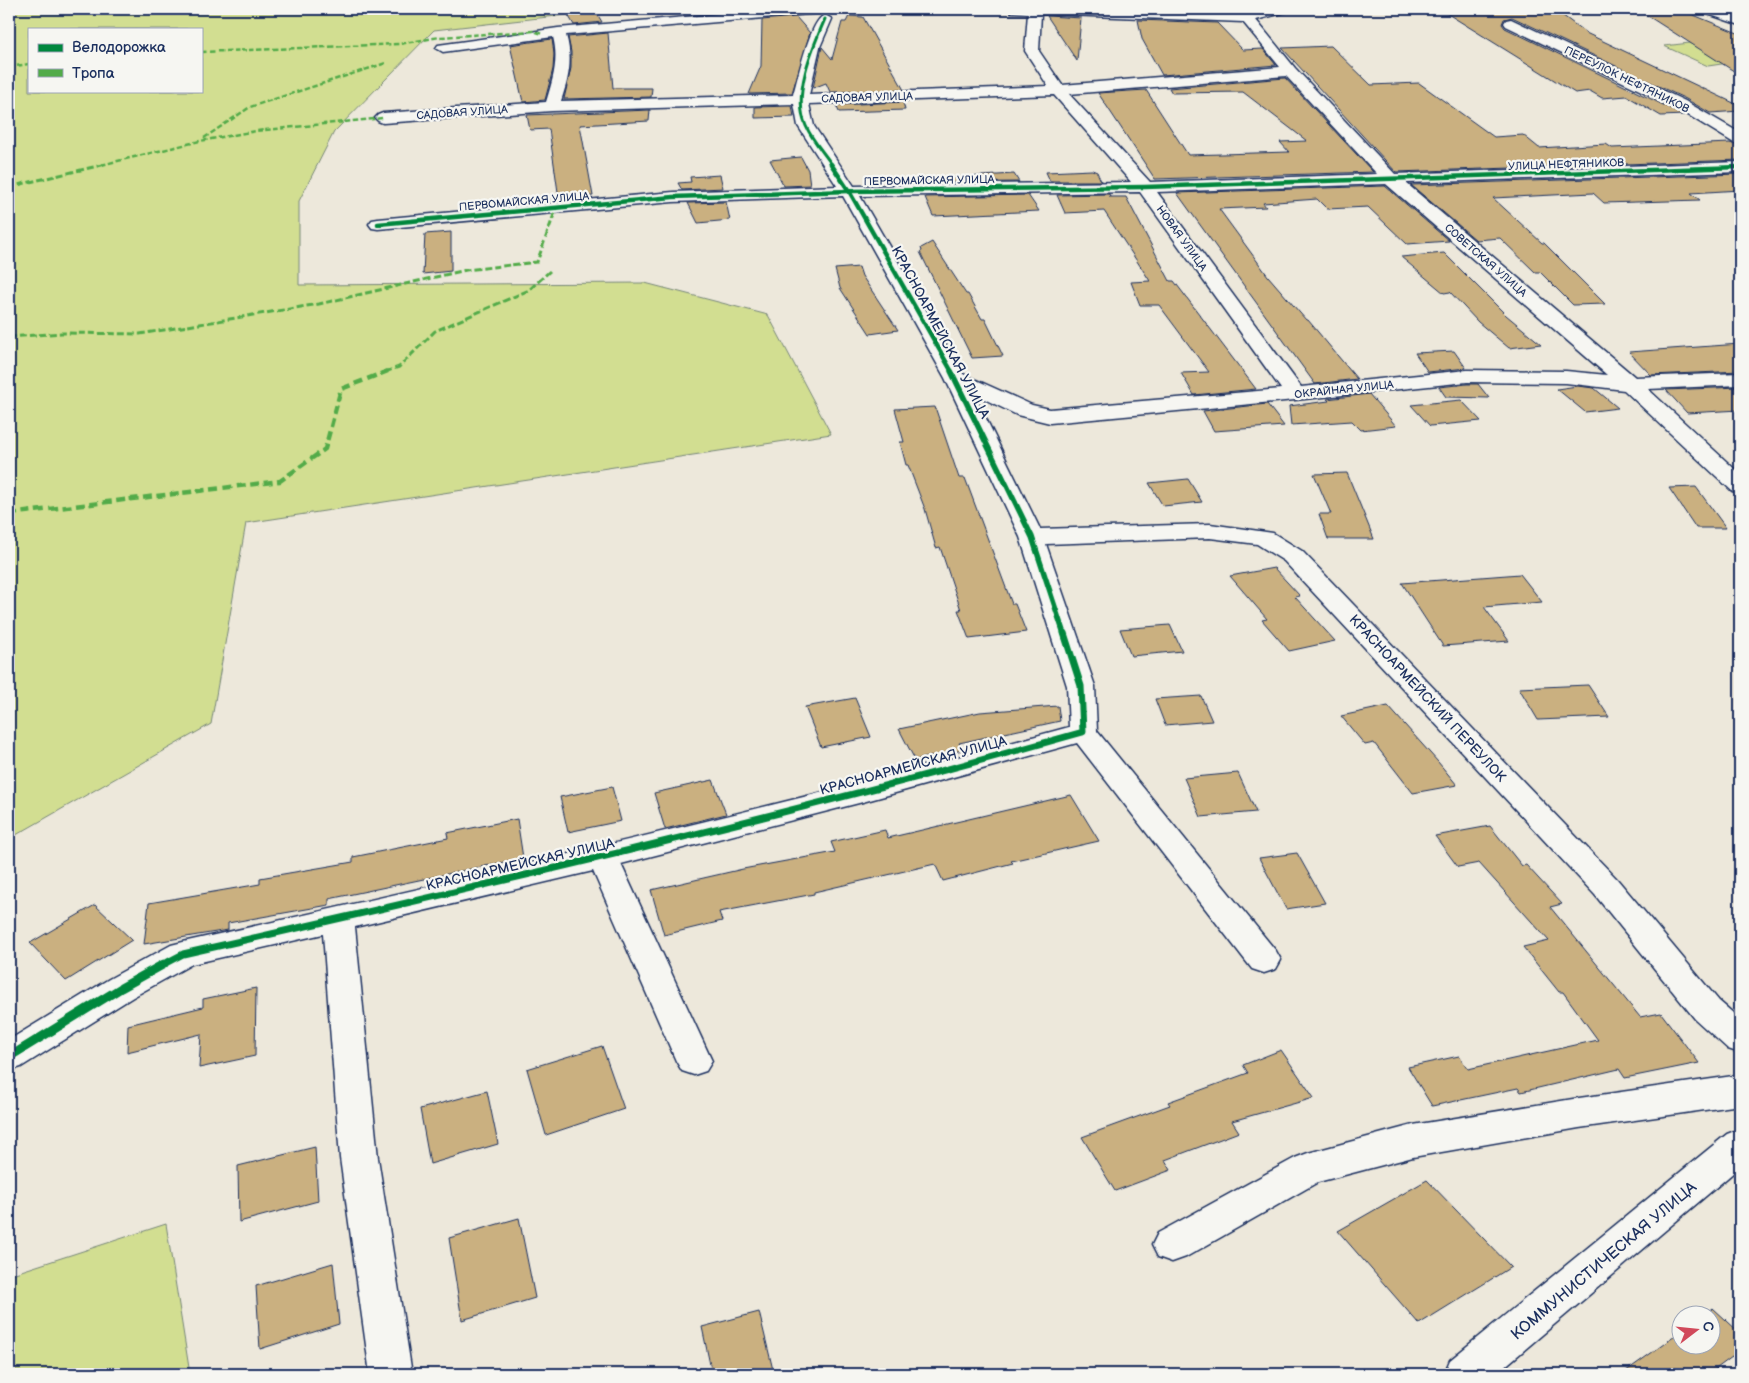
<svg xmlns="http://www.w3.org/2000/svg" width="1749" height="1383" font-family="'Balsamiq Sans',sans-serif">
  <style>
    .green { fill: #d2de91; stroke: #768678; fill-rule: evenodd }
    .building { fill: #cab080; stroke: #1b2f5e }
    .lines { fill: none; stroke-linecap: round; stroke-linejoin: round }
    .minor-casing { stroke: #1b2f5e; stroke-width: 3 }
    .minor { fill: #f6f6f2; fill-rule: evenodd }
    .quiet-far2 { stroke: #52ab49; stroke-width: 2.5; stroke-dasharray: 5.5 2.5; stroke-linecap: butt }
    .quiet-far1 { stroke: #52ab49; stroke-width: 3; stroke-dasharray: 7 3; stroke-linecap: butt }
    .quiet { stroke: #52ab49; stroke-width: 4.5; stroke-dasharray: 9 4.5; stroke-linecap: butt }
    .cycleway-far4-casing { stroke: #f6f6f2; stroke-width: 5 }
    .cycleway-far3-casing { stroke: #f6f6f2; stroke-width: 6 }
    .cycleway-far2-casing { stroke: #f6f6f2; stroke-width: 8 }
    .cycleway-far1-casing { stroke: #f6f6f2; stroke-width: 10 }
    .cycleway-casing { stroke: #f6f6f2; stroke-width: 12 }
    .cycleway-far4 { stroke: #00873e; stroke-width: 3 }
    .cycleway-far3 { stroke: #00873e; stroke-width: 4.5 }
    .cycleway-far2 { stroke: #00873e; stroke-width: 5.5 }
    .cycleway-far1 { stroke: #00873e; stroke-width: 7 }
    .cycleway { stroke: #00873e; stroke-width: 9 }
    .labels { text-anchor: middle; stroke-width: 4.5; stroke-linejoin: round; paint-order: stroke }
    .far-street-label { font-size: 11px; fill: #1b2f5e; stroke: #f6f6f2 }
    .street-label { font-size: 14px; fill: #1b2f5e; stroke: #f6f6f2 }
    .near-street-label { font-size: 16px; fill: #1b2f5e; stroke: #f6f6f2 }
  </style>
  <rect width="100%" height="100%" fill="#ede8db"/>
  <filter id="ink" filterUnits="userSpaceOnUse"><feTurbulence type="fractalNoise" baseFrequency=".02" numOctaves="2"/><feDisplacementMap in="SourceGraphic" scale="10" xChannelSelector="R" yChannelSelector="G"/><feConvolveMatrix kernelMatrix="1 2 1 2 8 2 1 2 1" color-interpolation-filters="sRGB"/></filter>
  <g filter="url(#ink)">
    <!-- green -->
    <g class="green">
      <path d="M9 9H618L434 30 334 132 299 201V285L645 283 768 315 831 434 246 523 211 724 9 839ZM29 29H201V91H29Z"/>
      <path d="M1690 43 1735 62 1708 66 1664 46Z"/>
      <path d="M166 1224 190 1374H9V1275Z"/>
    </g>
    <!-- building -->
    <g class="building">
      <path d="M1554 9 1586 33 1740 106V111L1710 113 1686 99 1512 17 1504 19 1502 24 1505 28 1684 115 1661 116 1627 96 1602 98 1590 91 1575 93 1443 11Z"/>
      <path d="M1637 9H1679L1740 34V75Z"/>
      <path d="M596 12 602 22 574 25 568 15Z"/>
      <path d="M849 16 863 17 904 90 830 92 826 83 813 88 822 47 832 59 842 22H846Z"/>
      <path d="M1047 16 1081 18 1077 61Z"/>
      <path d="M796 17 810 33 792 93 749 94 761 66 762 20Z"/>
      <path d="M1138 20 1217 23 1243 50 1263 49 1276 65 1162 75 1142 39Z"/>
      <path d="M608 33 613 88H652L651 97 564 99 571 68V52L568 37Z"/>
      <path d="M552 39 554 54 553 69 545 100 523 102 510 45Z"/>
      <path d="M1331 46 1371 85 1419 83 1494 137 1523 135 1539 148 1606 144 1612 148 1730 143 1740 147V160L1396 172 1282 48Z"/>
      <path d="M1285 78 1373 172 1155 179 1098 93 1146 90 1188 155 1289 152 1280 142 1307 141 1243 92 1172 93 1169 88Z"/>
      <path d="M903 102 905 110 839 112 836 105Z"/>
      <path d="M792 106 794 117 755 118V107Z"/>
      <path d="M650 110 649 121 580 125 593 196 559 199 549 129 530 130 527 115Z"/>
      <path d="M801 157 808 170 810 185 784 186 770 160Z"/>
      <path d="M1092 170 1097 172 1101 181H1050L1046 172Z"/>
      <path d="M1014 174 1019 182 919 183 917 180Z"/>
      <path d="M1740 174V190L1691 193 1700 200 1604 203 1593 193 1493 198 1542 243H1544L1605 304 1573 305 1540 272H1535L1500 238 1476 240 1411 185Z"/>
      <path d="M720 175 723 188 682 190 678 183 691 182 690 177Z"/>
      <path d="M1385 186 1449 241 1407 244 1368 207 1327 209 1317 199 1263 203 1266 207 1219 209 1268 276 1306 320H1308L1357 379 1315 384 1177 193Z"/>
      <path d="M1109 194 1110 197H1126L1170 281H1174L1256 389 1194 395 1181 373 1209 372 1159 305H1140L1131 282 1150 281 1104 211 1065 213 1057 195Z"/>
      <path d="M1028 195 1039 211 933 216 925 197Z"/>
      <path d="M726 202 730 220 698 223 688 203Z"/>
      <path d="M451 232V271L423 274 425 234Z"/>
      <path d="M932 242 966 294H968L982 319H985L1003 356 972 358 920 252 922 251 921 248Z"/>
      <path d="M1444 253 1506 315 1541 344 1509 348 1478 322 1450 292 1444 293 1401 257Z"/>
      <path d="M859 267 862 276 898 330 870 334 840 288 835 269Z"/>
      <path d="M1740 344V371L1651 375 1629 352Z"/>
      <path d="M1454 351 1466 368 1428 372 1415 353Z"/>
      <path d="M1467 384H1478L1489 398 1446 397 1439 387Z"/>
      <path d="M1577 386 1594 388 1618 408 1585 412 1557 389Z"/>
      <path d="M1740 387V410L1687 413 1666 390Z"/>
      <path d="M1369 394 1396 426 1361 430 1352 421 1291 425 1289 406 1329 401 1327 399Z"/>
      <path d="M1461 400 1481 421 1430 426 1411 405Z"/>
      <path d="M1267 404 1284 426 1214 431 1203 411Z"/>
      <path d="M935 407 959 478H965L1012 604H1015L1026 632 969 639 958 610H961L940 547 936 548 925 509 908 465H906L900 442H904L895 409Z"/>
      <path d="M1347 473 1374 539H1328L1319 514H1331L1314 474Z"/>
      <path d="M1188 479 1202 502 1163 506 1149 483Z"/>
      <path d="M1696 487 1726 528H1696L1669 488Z"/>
      <path d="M1274 568 1300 596 1295 597 1335 641 1289 651 1262 620 1267 619 1230 576Z"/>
      <path d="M1520 574 1542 602 1484 607 1509 641 1443 646 1402 583Z"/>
      <path d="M1170 625 1182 651 1131 656 1120 629Z"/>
      <path d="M1588 685 1609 717 1538 720 1519 688Z"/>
      <path d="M1201 696 1212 721 1165 725 1155 699Z"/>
      <path d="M855 698 871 737 821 747 805 707Z"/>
      <path d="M1058 706 1060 721 959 743 963 750 915 760 899 729 980 712Z"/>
      <path d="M1388 706 1438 762 1457 785 1413 793 1374 743 1365 745 1341 716Z"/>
      <path d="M1238 773 1256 812 1201 817 1184 778Z"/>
      <path d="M713 780 726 814 665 829 654 793Z"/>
      <path d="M612 787 621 821 568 832 560 797Z"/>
      <path d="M1071 795 1099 841 1011 861 1013 863 943 881 935 864 814 892V894L719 912 722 921 664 935 651 890 743 869 835 852 831 842 885 830 888 838Z"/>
      <path d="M517 819 523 858 329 899V905L228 923V930L144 944 149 903 260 884V878L353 862V857L448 838 447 833Z"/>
      <path d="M1490 826 1522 866 1526 865 1562 904 1550 907 1640 1017 1661 1013 1699 1063 1625 1078 1619 1069 1521 1092 1518 1088 1432 1106 1408 1067 1459 1056 1468 1069 1598 1040 1563 992H1559L1523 947 1549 941 1479 863 1458 867 1435 836Z"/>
      <path d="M1297 853 1325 903 1286 909 1259 858Z"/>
      <path d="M95 905 132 940 66 981 30 943Z"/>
      <path d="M256 988 255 1056 199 1068 201 1034 127 1052 128 1025 203 1007V999Z"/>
      <path d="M602 1046 624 1109 546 1135 527 1069Z"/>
      <path d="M1281 1050 1314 1098 1232 1121 1239 1132 1165 1160 1171 1170 1115 1191 1082 1137 1170 1105 1168 1102 1248 1073 1243 1065Z"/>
      <path d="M487 1091 498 1144 430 1164 420 1109Z"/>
      <path d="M315 1147 318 1201 239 1222 238 1166Z"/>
      <path d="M1427 1180 1511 1267 1419 1324 1338 1231Z"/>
      <path d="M519 1218 535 1298 462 1320 449 1238Z"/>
      <path d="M333 1263 339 1324 260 1349 256 1286Z"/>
      <path d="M1713 1308 1740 1333V1351L1709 1374H1622L1682 1331V1346H1712V1316H1703Z"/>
      <path d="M759 1312 774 1374H712L702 1327Z"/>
    </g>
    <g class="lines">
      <!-- minor casing -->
      <g class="minor-casing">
        <g id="minor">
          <path d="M778 9H828L821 13 566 35C573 59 569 78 561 101L793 95C798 79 810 19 825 15L832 19 820 47 809 95 1048 86 1025 51 1028 13 1011 12 1010 9H1112L1247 14 1267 9H1287L1286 12 1256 20 1295 68 1395 174 1740 162V172L1406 183 1635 377 1740 373V385L1648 389 1740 474V493L1732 491 1624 390 1566 383 1467 382 1295 400 1050 423 1017 415 974 394 1040 529 1210 524 1273 533 1302 551 1617 879 1719 1001 1740 1019V1053L1728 1049 1695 1019 1595 895 1284 561 1257 544 1210 538 1046 544 1095 686 1097 731 1276 951 1281 960 1276 969 1264 973 1252 969 1077 743 859 803 621 864 712 1061 706 1071 694 1075 682 1071 676 1061 593 871 355 927 378 1158 412 1374H370L340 1158 323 934 192 964 133 997 21 1067 9 1071V1040L109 979 171 945 183 942C480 876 776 808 1069 727L1067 686 1020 537 945 378 843 196 673 202 378 229 372 228 369 224 372 220 378 219 673 192 837 186 798 126 794 104 552 111 383 123 378 121 375 118 378 115 383 113 546 102C553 79 559 60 553 37L443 52 436 48 438 45 558 28ZM1041 14 1243 22 1280 67 1062 85 1039 51ZM1286 76 1377 174 1150 182 1069 94ZM1054 95 1131 182 854 186 814 126 809 104ZM1386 184 1607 375 1566 371 1467 370 1301 387 1157 192ZM1140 192 1281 389 1050 409 1032 405 963 374 860 196Z"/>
          <path d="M1700 9H1719L1740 17V25L1702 12Z"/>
          <path d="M1511 19 1685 101 1740 133V145L1734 143 1675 107 1506 26 1504 23 1506 20Z"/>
          <path d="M1740 1075V1105L1579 1128 1413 1157 1318 1182 1186 1257 1172 1262 1158 1257 1152 1245 1158 1233 1295 1158 1308 1153 1413 1125 1579 1098Z"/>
          <path d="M1740 1129V1167L1496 1374H1444L1450 1360 1727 1134Z"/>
        </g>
      </g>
      <!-- minor -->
      <use href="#minor" class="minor"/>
      <!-- quiet-far2 -->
      <g class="quiet-far2">
        <path d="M201 52 399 44 440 37 534 31 542 34"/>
        <path d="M9 67 29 64"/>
        <path d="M204 138 250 107 386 63"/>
        <path d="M101 165 200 141 256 131 383 118"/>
      </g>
      <!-- quiet-far1 -->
      <g class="quiet-far1">
        <path d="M9 187 106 164"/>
        <path d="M9 337 61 333 140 334 319 304 466 270 537 262 556 209"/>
        <path d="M385 372 399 367 435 331 529 290 550 271"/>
      </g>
      <!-- quiet -->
      <path class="quiet" d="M9 514 280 481 325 449 341 389 388 371"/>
      <!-- cycleway-far4 casing -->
      <g class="cycleway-far4-casing">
        <path id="cycleway-far4" d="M825 19C812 49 792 95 806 126 812 140 824 153 832 165"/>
      </g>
      <!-- cycleway-far3 casing -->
      <g class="cycleway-far3-casing">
        <g id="cycleway-far3">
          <path d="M831 164 849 191 952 372"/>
          <path d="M378 224 673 197 849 191 1145 187 1740 167"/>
        </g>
      </g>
      <!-- cycleway-far2 casing -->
      <g class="cycleway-far2-casing">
        <path id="cycleway-far2" d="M951 371 1032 537 1064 634"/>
      </g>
      <!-- cycleway-far1 casing -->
      <g class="cycleway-far1-casing">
        <path id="cycleway-far1" d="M162 965 183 954C485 886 785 816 1083 732L1081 686 1064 633"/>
      </g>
      <!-- cycleway casing -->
      <g class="cycleway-casing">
        <path id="cycleway" d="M9 1057 121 988 164 964"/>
      </g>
      <!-- cycleway-far4 -->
      <use href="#cycleway-far4" class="cycleway-far4"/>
      <!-- cycleway-far3 -->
      <use href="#cycleway-far3" class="cycleway-far3"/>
      <!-- cycleway-far2 -->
      <use href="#cycleway-far2" class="cycleway-far2"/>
      <!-- cycleway-far1 -->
      <use href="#cycleway-far1" class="cycleway-far1"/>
      <!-- cycleway -->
      <use href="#cycleway" class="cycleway"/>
    </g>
  </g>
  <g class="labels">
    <!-- far-street labels -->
    <g class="far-street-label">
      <text transform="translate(1627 79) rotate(26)" y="4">ПЕРЕУЛОК НЕФТЯНИКОВ</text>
      <text transform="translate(867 97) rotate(-2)" y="4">САДОВАЯ УЛИЦА</text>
      <text transform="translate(462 112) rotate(-4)" y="4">САДОВАЯ УЛИЦА</text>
      <text transform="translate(1566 164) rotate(-2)" y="4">УЛИЦА НЕФТЯНИКОВ</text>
      <text transform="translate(929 180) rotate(-1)" y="4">ПЕРВОМАЙСКАЯ УЛИЦА</text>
      <text transform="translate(524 201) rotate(-5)" y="4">ПЕРВОМАЙСКАЯ УЛИЦА</text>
      <text transform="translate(1182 238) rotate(54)" y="4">НОВАЯ УЛИЦА</text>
      <text transform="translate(1486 260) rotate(41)" y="4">СОВЕТСКАЯ УЛИЦА</text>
      <text transform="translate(1344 389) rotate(-6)" y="4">ОКРАЙНАЯ УЛИЦА</text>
    </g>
    <!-- street labels -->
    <g class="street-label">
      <text transform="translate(941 332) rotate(62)" y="5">КРАСНОАРМЕЙСКАЯ УЛИЦА</text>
      <text transform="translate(1428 698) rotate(47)" y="5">КРАСНОАРМЕЙСКИЙ ПЕРЕУЛОК</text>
      <text transform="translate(913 765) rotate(-15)" y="5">КРАСНОАРМЕЙСКАЯ УЛИЦА</text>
      <text transform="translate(520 864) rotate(-13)" y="5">КРАСНОАРМЕЙСКАЯ УЛИЦА</text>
    </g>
    <!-- near-street labels -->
    <g class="near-street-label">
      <text transform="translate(1603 1260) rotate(-40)" y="6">КОММУНИСТИЧЕСКАЯ УЛИЦА</text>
    </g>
  </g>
  <!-- margin -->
  <rect width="1749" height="1383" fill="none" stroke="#f6f6f2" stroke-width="30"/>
  <rect x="15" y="15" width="1719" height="1353" fill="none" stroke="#1b2f5e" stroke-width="2" filter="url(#ink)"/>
  <!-- legend -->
  <rect x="28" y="28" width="175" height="65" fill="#f6f6f2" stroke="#9ea6b7"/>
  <rect x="38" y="44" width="25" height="8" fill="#00873e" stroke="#9ea6b7"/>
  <text x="72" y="52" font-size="15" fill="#1b2f5e">Велодорожка</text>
  <rect x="38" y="69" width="25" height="8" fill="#52ab49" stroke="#9ea6b7"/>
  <text x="72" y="78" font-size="15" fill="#1b2f5e">Тропа</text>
  <!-- north arrow -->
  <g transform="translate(1696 1330) rotate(74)"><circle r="24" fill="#f6f6f2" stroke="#9ea6b7"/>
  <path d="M0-4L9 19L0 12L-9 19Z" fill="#d1495b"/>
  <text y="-8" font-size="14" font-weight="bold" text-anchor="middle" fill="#1b2f5e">С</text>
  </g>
</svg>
